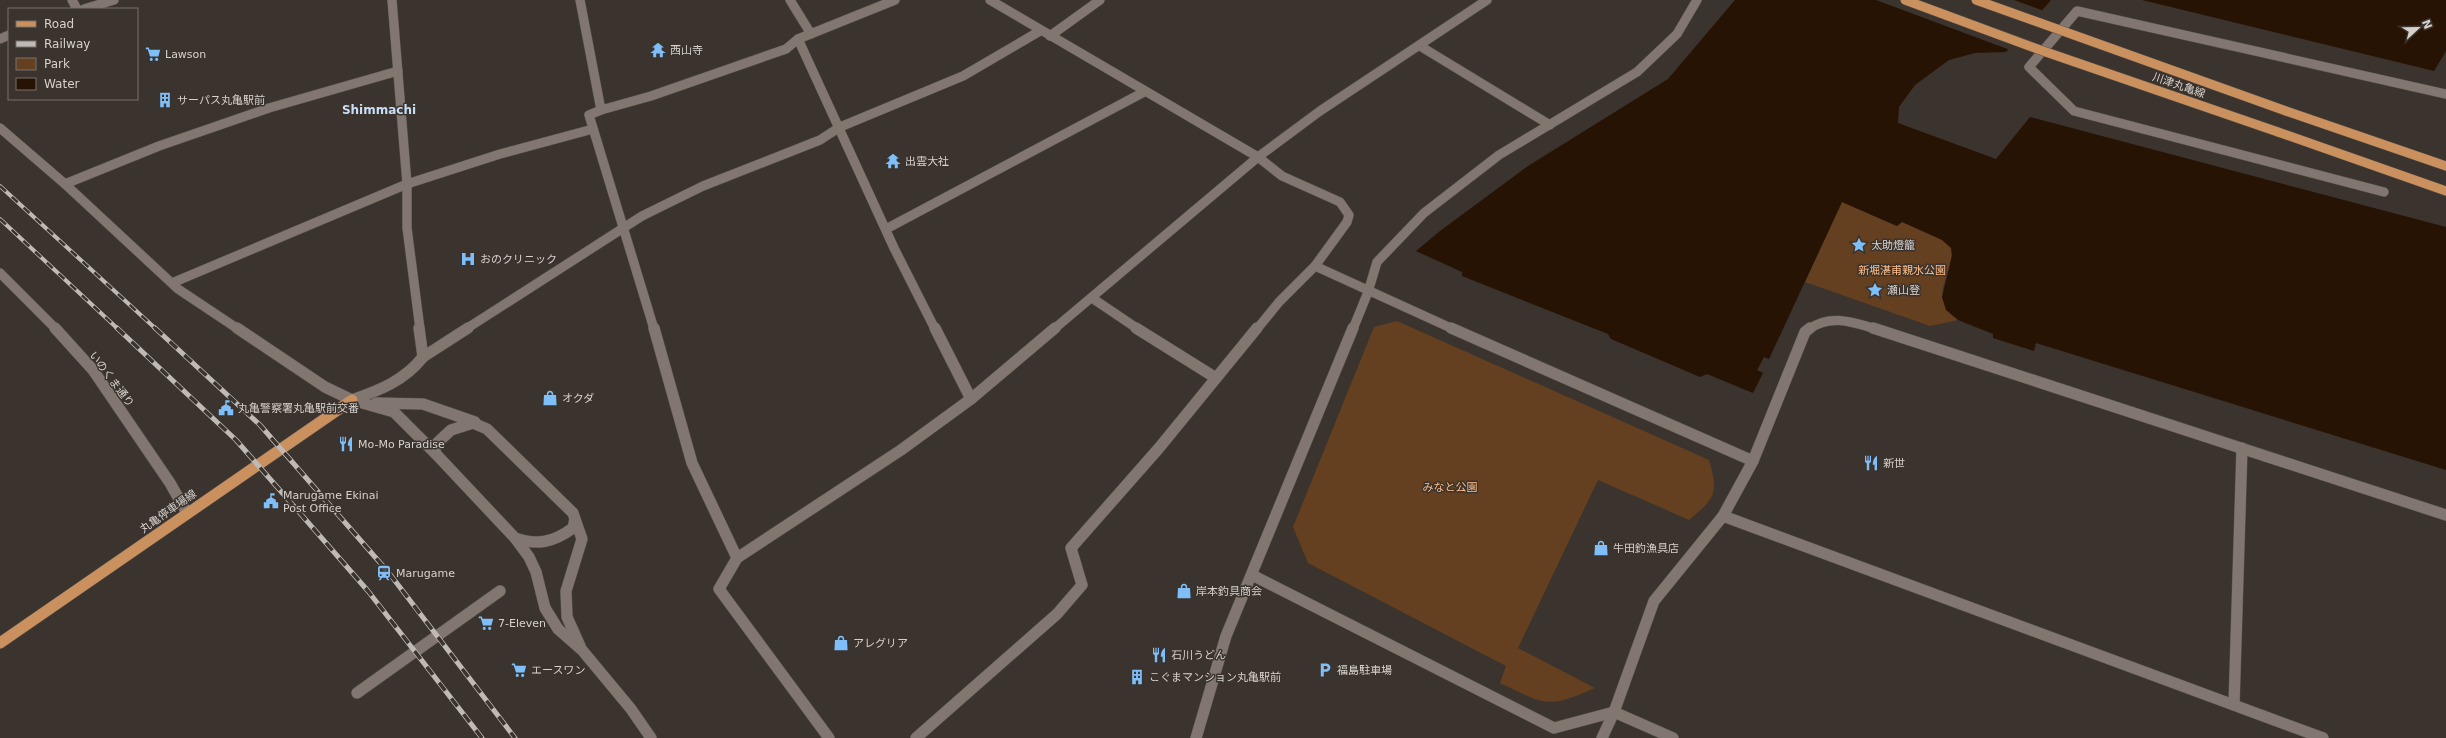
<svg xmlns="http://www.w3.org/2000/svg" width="2446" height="738" font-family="'DejaVu Sans','Noto Sans JP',sans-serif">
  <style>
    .green { fill: #644020 }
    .water { fill: #261303 }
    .pier { fill: #3b332d }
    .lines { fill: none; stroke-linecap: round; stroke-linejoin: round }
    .minor-far1-casing { stroke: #58524c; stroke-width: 10 }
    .minor-casing { stroke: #58524c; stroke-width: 12 }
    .major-far1-casing { stroke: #58524c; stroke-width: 10 }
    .major-casing { stroke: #58524c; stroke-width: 12 }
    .minor-far1 { stroke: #817770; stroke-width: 9 }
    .minor { stroke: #817770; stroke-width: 11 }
    .major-far1 { stroke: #ca915f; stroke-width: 9 }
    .major { stroke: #ca915f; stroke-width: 11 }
    .rail-far1-casing { stroke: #bfbab5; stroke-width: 4 }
    .rail-casing { stroke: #bfbab5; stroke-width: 5 }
    .rail-far1 { stroke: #3b332d; stroke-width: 2.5; stroke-dasharray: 8; stroke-linecap: butt }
    .rail { stroke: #3b332d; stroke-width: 3.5; stroke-dasharray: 10; stroke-linecap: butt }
    .major-bridge-casing { stroke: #58524c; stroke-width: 10; stroke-linecap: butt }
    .major-bridge { stroke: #ca915f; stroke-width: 9 }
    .labels { text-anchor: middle; stroke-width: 3; stroke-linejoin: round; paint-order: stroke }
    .poi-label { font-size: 11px; fill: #d6d1cd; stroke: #3b332d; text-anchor: start }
    .street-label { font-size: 11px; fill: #d6d1cd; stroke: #3b332d }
    .park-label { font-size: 11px; fill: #febd88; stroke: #3b332d }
    .neighbourhood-label { font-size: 12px; font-weight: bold; fill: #c7def5; stroke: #3b332d }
  </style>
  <rect width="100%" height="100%" fill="#3b332d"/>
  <!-- green -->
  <g class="green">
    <path d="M1842 202 1897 226 1902 222C1913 227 1945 237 1951 248 1953 252 1951 258 1950 263 1943 290 1934 300 1958 320L1930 326 1805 282Z"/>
    <path d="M1397 321 1709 460C1719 494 1715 498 1689 520L1598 480 1518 648 1595 688C1547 709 1546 705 1500 683L1506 666 1308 563 1293 527 1374 327Z"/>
  </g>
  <!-- water -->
  <g class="water">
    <path d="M1735 0H2051L2006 52 1975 53 1949 60 1915 85 1899 107 1898 123 1996 159 2030 117 2446 227V470L2036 343 2034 351 1993 338V334L1958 320 1946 310 1942 297 1952 256 1951 248 1942 240 1902 222 1897 226 1842 202 1769 359 1764 357 1757 370 1763 373 1753 393 1707 374 1700 377 1611 339 1608 334 1462 276V272L1416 251 1440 231 1528 166 1668 79Z"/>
    <path d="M2142 0H2446V51L2434 71Z"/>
  </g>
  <!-- pier -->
  <path class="pier" d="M1876 0H2014L2044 11 2010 50Z"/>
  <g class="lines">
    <!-- minor-far1 casing -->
    <g class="minor-far1-casing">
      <g id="minor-far1">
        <path d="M72 0 77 9"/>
        <path d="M392 0 407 184V228L420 329"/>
        <path d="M580 0 601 110 589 115 654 329"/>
        <path d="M790 0 811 34"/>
        <path d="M990 0 1258 157 1282 176 1340 202 1349 215 1347 222 1315 266"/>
        <path d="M84 9 114 0"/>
        <path d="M1050 36 1100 0"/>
        <path d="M0 39 9 35"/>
        <path d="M798 39 894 248 935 329"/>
        <path d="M1420 46 1550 125"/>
        <path d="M601 110 651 96 786 49 798 39 895 0"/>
        <path d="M0 128 65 184 178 289 238 329"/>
        <path d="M65 184 159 146 269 108 398 71"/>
        <path d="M2384 192 2074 111 2029 67 2077 11 2446 94"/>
        <path d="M886 229 1144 92"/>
        <path d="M0 273 56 329"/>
        <path d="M172 283 407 184 500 154 593 129"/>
        <path d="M1092 298 1138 329"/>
        <path d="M466 329 642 216 703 186 820 140 840 127 963 76 1040 31"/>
        <path d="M1054 329 1258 157 1320 111 1487 0"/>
        <path d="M1257 329 1279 302 1315 266 1453 329"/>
        <path d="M1353 329 1368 292 1377 262 1424 213 1499 155 1637 72 1677 34 1697 0"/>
        <path d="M1809 329C1831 314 1852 322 1876 329"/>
      </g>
    </g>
    <!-- minor casing -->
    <g class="minor-casing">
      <g id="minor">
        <path d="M55 328 93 370 170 483 187 513"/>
        <path d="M237 328 325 387 352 400 394 412 435 453"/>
        <path d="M654 328 692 463 737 558"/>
        <path d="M935 328 971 399"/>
        <path d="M1136 328 1216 378"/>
        <path d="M1451 328 1753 461 1805 332 1810 328"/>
        <path d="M1873 328 2446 515"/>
        <path d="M423 357 468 328"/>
        <path d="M352 400C380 390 404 381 423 357L419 328"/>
        <path d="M376 403 423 404 475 422"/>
        <path d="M473 423 487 429 573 513 575 519 573 528C554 542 537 546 515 538L435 453 436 444 451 430Z"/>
        <path d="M1723 516 2323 738"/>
        <path d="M575 519 582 539 566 591 567 617 580 646"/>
        <path d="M515 538 529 557 536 572 545 608 558 629 582 650 631 709 651 738"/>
        <path d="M1252 575 1554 728 1614 712 1673 738"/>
        <path d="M357 693 500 591"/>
        <path d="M2234 705 2242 448"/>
        <path d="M829 738 719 589 737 558 901 450 971 399 1055 328"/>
        <path d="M916 738 1057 614 1082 585 1071 548 1159 448 1257 328"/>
        <path d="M1196 738 1226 636 1353 328"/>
        <path d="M1602 738 1614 712 1654 601 1723 516 1753 461"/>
      </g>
    </g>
    <!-- major-far1 casing -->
    <g class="major-far1-casing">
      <g id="major-far1">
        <path d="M2286 111 2446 166"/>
        <path d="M2278 132 2446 191"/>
      </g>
    </g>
    <!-- major casing -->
    <g class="major-casing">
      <path id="major" d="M0 643 352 400"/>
    </g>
    <!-- minor-far1 -->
    <use href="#minor-far1" class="minor-far1"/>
    <!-- minor -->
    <use href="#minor" class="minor"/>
    <!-- major-far1 -->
    <use href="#major-far1" class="major-far1"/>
    <!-- major -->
    <use href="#major" class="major"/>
    <!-- rail-far1 casing -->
    <g class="rail-far1-casing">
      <g id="rail-far1">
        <path d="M0 186 156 329"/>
        <path d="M0 219 118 329"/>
      </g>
    </g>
    <!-- rail casing -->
    <g class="rail-casing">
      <g id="rail">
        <path d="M117 328 236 440 368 591 482 738"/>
        <path d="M155 328 260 425 389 573 515 738"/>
      </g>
    </g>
    <!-- rail-far1 -->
    <use href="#rail-far1" class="rail-far1"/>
    <!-- rail -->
    <use href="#rail" class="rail"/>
    <!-- major-bridge casing -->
    <g class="major-bridge-casing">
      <g id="major-bridge">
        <path d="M1905 0 2043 51 2278 132"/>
        <path d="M1976 0 2286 111"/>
      </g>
    </g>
    <!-- major-bridge -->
    <use href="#major-bridge" class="major-bridge"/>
  </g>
  <!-- icons -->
  <defs>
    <g id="temple-bare" transform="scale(1.2)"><path d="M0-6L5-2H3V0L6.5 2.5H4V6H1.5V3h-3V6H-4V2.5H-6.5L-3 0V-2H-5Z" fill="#7ebef9" stroke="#3b332d" stroke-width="2.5" paint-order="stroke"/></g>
    <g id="supermarket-bare" transform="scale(1.2)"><path d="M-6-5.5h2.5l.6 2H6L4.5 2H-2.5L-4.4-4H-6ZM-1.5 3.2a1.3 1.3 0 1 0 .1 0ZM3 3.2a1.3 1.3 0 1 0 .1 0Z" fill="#7ebef9" stroke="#3b332d" stroke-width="2.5" paint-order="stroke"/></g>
    <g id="building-bare" transform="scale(1.2)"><path d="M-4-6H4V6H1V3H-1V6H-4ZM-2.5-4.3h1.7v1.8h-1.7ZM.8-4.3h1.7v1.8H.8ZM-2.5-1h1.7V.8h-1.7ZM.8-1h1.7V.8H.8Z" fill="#7ebef9" stroke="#3b332d" stroke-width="2.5" paint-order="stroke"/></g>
    <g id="sight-bare" transform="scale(1.2)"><path d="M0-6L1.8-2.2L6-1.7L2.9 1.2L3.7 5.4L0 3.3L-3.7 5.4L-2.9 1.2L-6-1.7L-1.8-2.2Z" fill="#7ebef9" stroke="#3b332d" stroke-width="2.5" paint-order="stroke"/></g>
    <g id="hospital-bare" transform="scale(1.2)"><path d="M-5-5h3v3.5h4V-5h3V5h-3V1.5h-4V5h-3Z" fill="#7ebef9" stroke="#3b332d" stroke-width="2.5" paint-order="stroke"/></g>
    <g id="shop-bare" transform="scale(1.2)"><path d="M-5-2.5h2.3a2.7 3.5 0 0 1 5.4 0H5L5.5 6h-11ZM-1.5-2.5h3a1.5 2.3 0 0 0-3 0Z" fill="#7ebef9" stroke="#3b332d" stroke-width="2.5" paint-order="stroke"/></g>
    <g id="civic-bare" transform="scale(1.2)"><path d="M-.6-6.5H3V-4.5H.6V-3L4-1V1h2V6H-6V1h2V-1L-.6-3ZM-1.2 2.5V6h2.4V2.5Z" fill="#7ebef9" stroke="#3b332d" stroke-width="2.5" paint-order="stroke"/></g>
    <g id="restaurant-bare" transform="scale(1.2)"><path d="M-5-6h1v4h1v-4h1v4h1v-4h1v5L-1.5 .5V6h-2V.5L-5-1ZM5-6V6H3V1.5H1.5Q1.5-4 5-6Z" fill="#7ebef9" stroke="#3b332d" stroke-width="2.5" paint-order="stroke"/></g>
    <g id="station-bare" transform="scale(1.2)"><path d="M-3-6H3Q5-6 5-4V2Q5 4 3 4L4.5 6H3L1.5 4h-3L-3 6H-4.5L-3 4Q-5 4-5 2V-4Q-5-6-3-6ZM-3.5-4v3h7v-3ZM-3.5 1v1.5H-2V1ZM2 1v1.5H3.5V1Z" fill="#7ebef9" stroke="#3b332d" stroke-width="2.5" paint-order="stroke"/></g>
    <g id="parking-bare" transform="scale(1.2)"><path d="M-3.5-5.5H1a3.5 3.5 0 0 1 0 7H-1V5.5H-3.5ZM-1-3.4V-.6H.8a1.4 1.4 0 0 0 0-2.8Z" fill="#7ebef9" stroke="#3b332d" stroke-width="2.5" paint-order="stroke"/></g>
  </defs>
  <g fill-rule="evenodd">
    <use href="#temple-bare" x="658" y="50"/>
    <use href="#supermarket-bare" x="153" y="54"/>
    <use href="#building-bare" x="165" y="100"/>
    <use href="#temple-bare" x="893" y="161"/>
    <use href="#sight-bare" x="1859" y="245"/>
    <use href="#hospital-bare" x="468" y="259"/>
    <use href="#sight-bare" x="1875" y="290"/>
    <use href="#shop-bare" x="550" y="398"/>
    <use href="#civic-bare" x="226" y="408"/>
    <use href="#restaurant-bare" x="346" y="444"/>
    <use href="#restaurant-bare" x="1871" y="463"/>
    <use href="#civic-bare" x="271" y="501"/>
    <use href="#shop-bare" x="1601" y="548"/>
    <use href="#station-bare" x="384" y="573"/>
    <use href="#shop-bare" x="1184" y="591"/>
    <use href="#supermarket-bare" x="486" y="623"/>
    <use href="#shop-bare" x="841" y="643"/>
    <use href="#restaurant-bare" x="1159" y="655"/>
    <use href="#supermarket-bare" x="519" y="670"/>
    <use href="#parking-bare" x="1325" y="670"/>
    <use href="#building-bare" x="1137" y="677"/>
  </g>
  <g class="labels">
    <!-- poi labels -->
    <g class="poi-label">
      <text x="670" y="54">西山寺</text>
      <text x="165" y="58">Lawson</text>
      <text x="177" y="104">サーパス丸亀駅前</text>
      <text x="905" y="165">出雲大社</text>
      <text x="1871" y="249">太助燈籠</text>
      <text x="480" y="263">おのクリニック</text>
      <text x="1887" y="294">瀬山登</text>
      <text x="562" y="402">オクダ</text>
      <text x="238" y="412">丸亀警察署丸亀駅前交番</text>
      <text x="358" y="448">Mo-Mo Paradise</text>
      <text x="1883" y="467">新世</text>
      <text x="283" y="499">Marugame Ekinai<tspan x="283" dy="13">Post Office</tspan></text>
      <text x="1613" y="552">牛田釣漁具店</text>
      <text x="396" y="577">Marugame</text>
      <text x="1196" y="595">岸本釣具商会</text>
      <text x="498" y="627">7-Eleven</text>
      <text x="853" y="647">アレグリア</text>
      <text x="1171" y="659">石川うどん</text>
      <text x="531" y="674">エースワン</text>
      <text x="1337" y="674">福島駐車場</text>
      <text x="1149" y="681">こぐまマンション丸亀駅前</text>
    </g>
    <!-- street labels -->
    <g class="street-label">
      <text transform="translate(2179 85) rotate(19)" y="4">川津丸亀線</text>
      <text transform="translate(112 379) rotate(53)" y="4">いのくま通り</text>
      <text transform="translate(168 511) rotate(-35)" y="4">丸亀停車場線</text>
    </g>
    <!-- park labels -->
    <g class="park-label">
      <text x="1902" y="274">新堀湛甫親水公園</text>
      <text x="1450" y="491">みなと公園</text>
    </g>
    <!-- neighbourhood labels -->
    <g class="neighbourhood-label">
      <text x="379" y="114">Shimmachi</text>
    </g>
  </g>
  <!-- legend -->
  <rect x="8" y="8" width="130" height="92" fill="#3b332d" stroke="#79726d"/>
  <rect x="16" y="21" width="20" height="6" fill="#ca915f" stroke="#79726d"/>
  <text x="44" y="28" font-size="12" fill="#d6d1cd">Road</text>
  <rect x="16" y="41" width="20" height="6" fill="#bfbab5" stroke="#79726d"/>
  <text x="44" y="48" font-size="12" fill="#d6d1cd">Railway</text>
  <rect x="16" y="58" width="20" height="12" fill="#644020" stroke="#79726d"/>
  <text x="44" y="68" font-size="12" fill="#d6d1cd">Park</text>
  <rect x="16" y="78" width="20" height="12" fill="#261303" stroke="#79726d"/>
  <text x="44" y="88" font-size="12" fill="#d6d1cd">Water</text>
  <!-- north arrow -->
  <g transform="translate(2418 28) rotate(68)" stroke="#3b332d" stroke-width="3" paint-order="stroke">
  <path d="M0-3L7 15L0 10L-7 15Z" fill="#d6d1cd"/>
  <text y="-6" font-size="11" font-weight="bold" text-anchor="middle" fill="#d6d1cd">N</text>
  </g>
</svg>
